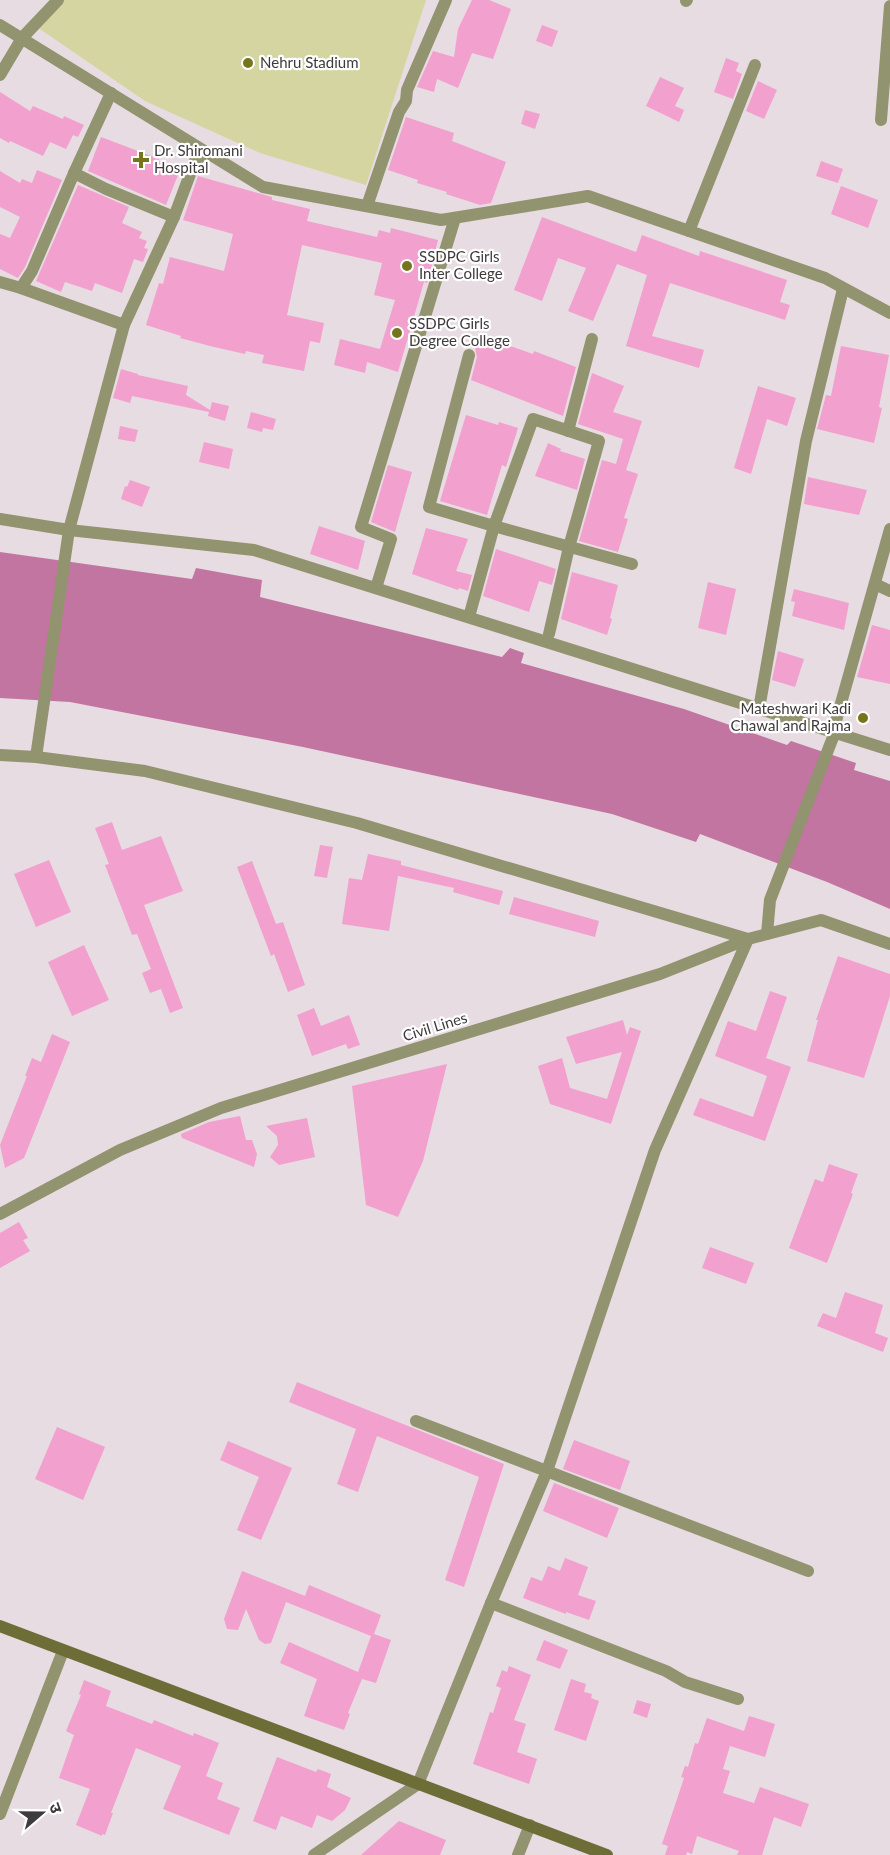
<svg xmlns="http://www.w3.org/2000/svg" width="890" height="1855" font-family="Lato,'Noto Sans Devanagari',sans-serif">
  <style>
    .green { fill: #d4d5a1 }
    .water { fill: #c375a1 }
    .building { fill: #f2a0ce }
    .lines { fill: none; stroke-linecap: round; stroke-linejoin: round }
    .minor { stroke: #92936f; stroke-width: 12 }
    .tertiary { stroke: #92936f; stroke-width: 12 }
    .secondary { stroke: #6d6d37; stroke-width: 12 }
    .poi-dot { fill: #76751b; stroke: #fff; stroke-width: 2 }
    .labels { text-anchor: middle; stroke-width: 4.5; stroke-linejoin: round; paint-order: stroke }
    .poi-label { font-size: 15px; fill: #3f3a3c; stroke: #fff; text-anchor: start }
    .street-label { font-size: 15px; fill: #3f3a3c; stroke: #fff }
  </style>
  <rect width="100%" height="100%" fill="#e7dce2"/>
  <!-- green -->
  <path class="green" d="M60 0H426L366 185 260 153 145 101 34 25Z"/>
  <!-- water -->
  <path class="water" d="M0 552 192 579 196 568 262 580 260 597 502 657 510 648 524 653 521 663 684 709 787 745 791 741 856 763 854 770 890 781V909L827 882 700 834 696 842 612 814 303 747 70 702 0 698Z"/>
  <!-- building -->
  <g class="building">
    <path d="M472 0H489L511 9 493 59 472 53 458 88 437 79 434 92 417 87 433 51 454 57 458 29Z"/>
    <path d="M542 25 558 31 552 47 536 41Z"/>
    <path d="M726 58 739 63 736 71 742 74 733 99 714 92Z"/>
    <path d="M660 77 684 88 675 106 684 110 679 122 646 106Z"/>
    <path d="M758 81 777 90 764 119 746 111Z"/>
    <path d="M0 92 30 111 33 106 63 119 64 116 84 125 78 137 73 135 66 149 50 142 43 156 10 141 9 143 0 138Z"/>
    <path d="M525 110 540 114 535 129 521 124Z"/>
    <path d="M406 117 454 133 452 141 506 162 491 203 480 205 446 194 447 192 417 183 418 180 388 170Z"/>
    <path d="M101 137 159 159 158 161 180 170 166 205 88 171Z"/>
    <path d="M821 161 843 169 838 183 816 176Z"/>
    <path d="M37 170 62 180 25 267 18 278 0 269V234L10 238 20 217 0 207V171L20 183 22 179 32 183Z"/>
    <path d="M198 176 272 197V200L310 209 307 221 377 237 379 230 390 233 391 228 438 240 430 272 427 283 424 282 398 372 367 362 365 373 334 365 340 339 380 349 395 300 374 295 382 263 302 245 287 315 324 323 320 343 310 341 304 371 262 363 264 355 246 351 245 354 210 346 180 338 181 336 146 325 159 283 163 284 170 257 224 271 233 234 183 220Z"/>
    <path d="M78 185 129 207 122 223 142 232 139 238 147 241 144 248 148 249 143 262 134 259 122 293 95 283 92 291 65 282 61 292 36 281Z"/>
    <path d="M841 186 878 200 868 228 831 214Z"/>
    <path d="M542 217 636 252 642 235 699 256 700 251 787 280 780 302 790 305 785 320 670 283 652 336 704 350 699 368 626 346 647 275 617 264 593 321 568 311 586 268 558 258 542 301 514 290Z"/>
    <path d="M479 335 533 354 534 351 576 367 563 416 471 380 477 357 475 348Z"/>
    <path d="M841 346 889 355 879 407 882 408 874 443 817 429 826 395 831 396Z"/>
    <path d="M121 369 138 374V375L188 386 186 395 210 410 212 402 229 406 225 421 208 416 209 412 132 396 130 403 113 398Z"/>
    <path d="M592 373 624 386 613 412 642 421 626 470 638 474 624 518 628 519 618 552 579 541 602 460 616 464 623 439 578 424Z"/>
    <path d="M758 386 796 398 787 426 767 419 751 474 734 468Z"/>
    <path d="M251 412 276 419 273 430 263 428 262 432 247 428Z"/>
    <path d="M466 415 498 425 499 422 518 428 506 467 502 465 487 515 440 501Z"/>
    <path d="M120 426 138 430 135 442 118 439Z"/>
    <path d="M204 442 233 449 229 469 199 462Z"/>
    <path d="M548 443 561 449 560 451 585 459 577 490 535 476Z"/>
    <path d="M388 465 412 472 395 532 371 522Z"/>
    <path d="M808 477 867 490 859 515 804 504Z"/>
    <path d="M130 480 150 487 142 507 121 499 125 486 127 487Z"/>
    <path d="M319 526 365 541 358 570 310 554Z"/>
    <path d="M426 528 468 539 456 571 472 575 468 591 459 588 458 590 412 574Z"/>
    <path d="M496 549 556 569 552 585 539 581 529 612 483 596Z"/>
    <path d="M572 572 618 585 610 618 612 619 607 635 561 619Z"/>
    <path d="M708 582 736 589 726 635 698 628Z"/>
    <path d="M794 589 849 603 844 630 792 616 795 602 791 601Z"/>
    <path d="M872 625 890 630V684L857 677Z"/>
    <path d="M778 651 804 659 795 687 772 680Z"/>
    <path d="M112 822 122 850 161 836 183 891 144 905 183 1008 170 1013 161 989 150 993 142 973 151 969 137 934 132 935 105 865 109 864 95 828Z"/>
    <path d="M320 845 333 847 327 878 314 876Z"/>
    <path d="M368 854 401 861V865L503 891 499 905 453 892 454 888 398 876 389 931 342 924 349 878 362 880Z"/>
    <path d="M49 860 71 912 36 927 14 874Z"/>
    <path d="M252 861 276 924 283 922 305 985 288 992 274 954 271 956 237 867Z"/>
    <path d="M514 897 599 921 595 937 509 914Z"/>
    <path d="M84 945 109 1000 72 1016 48 962Z"/>
    <path d="M838 956 890 974V996L864 1078 807 1061 818 1020H816Z"/>
    <path d="M770 991 787 997 766 1058 791 1067 765 1141 693 1115 700 1098 753 1117 767 1076 715 1056 728 1021 756 1031Z"/>
    <path d="M314 1008 321 1026 349 1015 360 1045 348 1049 346 1044 312 1056 297 1015Z"/>
    <path d="M623 1020 627 1035 630 1027 641 1031 611 1124 550 1104 538 1066 562 1058 570 1088 607 1099 622 1052 576 1064 566 1037Z"/>
    <path d="M52 1034 70 1042 24 1158 5 1168 0 1145 27 1076H25L32 1058 41 1062Z"/>
    <path d="M447 1064 423 1161 398 1217 366 1205 352 1086Z"/>
    <path d="M240 1116 246 1140H252L257 1154 254 1167 182 1138 181 1134 209 1122Z"/>
    <path d="M307 1118 315 1157 279 1165 270 1157 278 1145 277 1136 266 1126Z"/>
    <path d="M829 1164 858 1174 851 1193 853 1194 827 1263 789 1248 815 1179 823 1182Z"/>
    <path d="M19 1222 28 1238 23 1240 30 1251 0 1268V1233Z"/>
    <path d="M710 1247 754 1263 746 1284 702 1268Z"/>
    <path d="M845 1292 883 1305 875 1333 888 1338 883 1352 817 1326 823 1313 836 1318Z"/>
    <path d="M297 1382 504 1464 464 1587 445 1580 479 1477 377 1436 358 1492 337 1484 356 1429 289 1402Z"/>
    <path d="M57 1427 105 1447 83 1500 35 1479Z"/>
    <path d="M574 1440 630 1461 620 1490 563 1469Z"/>
    <path d="M228 1441 292 1468 261 1540 237 1530 259 1477 220 1460Z"/>
    <path d="M554 1483 619 1508 607 1538 543 1511Z"/>
    <path d="M565 1558 588 1567 578 1595 596 1601 589 1620 566 1612V1614L523 1598 531 1577 542 1581 548 1566 560 1571Z"/>
    <path d="M242 1571 305 1596 309 1585 381 1615 374 1634 391 1640 376 1683 362 1679 348 1713 350 1714 344 1730 304 1716 317 1679 280 1663 289 1642 358 1672 371 1636 286 1602 271 1643 265 1644 259 1640 246 1609 238 1630 227 1629 224 1619Z"/>
    <path d="M544 1640 568 1650 560 1669 536 1660Z"/>
    <path d="M509 1666 531 1675 514 1720 526 1724 517 1752 537 1759 529 1784 473 1764 490 1712 493 1713 501 1688 496 1686 502 1670 507 1672Z"/>
    <path d="M571 1679 586 1684 584 1692 592 1694 591 1698 599 1701 586 1741 554 1730Z"/>
    <path d="M84 1680 111 1691 106 1706 152 1724 154 1720 193 1736 194 1733 219 1743 206 1776 223 1783 217 1799 240 1808 229 1835 163 1809 181 1766 136 1748 111 1813H113L105 1835 102 1834V1836L76 1825 90 1789 59 1778 74 1735 66 1731 81 1695 79 1694Z"/>
    <path d="M637 1700 651 1704 647 1718 633 1713Z"/>
    <path d="M749 1716 775 1724 765 1757 730 1746 723 1769 730 1771 723 1793 754 1803 760 1787 809 1804 801 1827 774 1817 762 1855H737L739 1851 697 1836 692 1854 687 1852 686 1855H665L668 1846 662 1844 684 1778 681 1777 685 1766 688 1767 695 1743 698 1744 707 1718 744 1731Z"/>
    <path d="M277 1757 316 1772 318 1769 331 1774 327 1787 351 1798 345 1810 332 1821 317 1815 312 1828 281 1816 276 1830 253 1821Z"/>
    <path d="M399 1821 446 1840 440 1855H361Z"/>
  </g>
  <g class="lines">
    <!-- minor -->
    <g class="minor">
      <path d="M686 1 687 0"/>
      <path d="M0 75 22 38 58 0"/>
      <path d="M881 120 890 6"/>
      <path d="M74 173 106 189 174 217"/>
      <path d="M367 206 399 112 406 101 407 90 446 0"/>
      <path d="M689 231 755 65"/>
      <path d="M0 282 21 288 124 325"/>
      <path d="M21 288 32 271 74 173 111 93"/>
      <path d="M568 431 592 339"/>
      <path d="M875 584 890 591"/>
      <path d="M376 588 391 539 361 527 455 218"/>
      <path d="M469 617 494 526 429 507 469 355"/>
      <path d="M549 634 569 547 599 441 533 419 494 526 632 564"/>
      <path d="M759 709 806 441 843 289"/>
      <path d="M767 934 770 900 835 732 836 721 890 529"/>
      <path d="M416 1421 808 1571"/>
      <path d="M491 1603 666 1671 685 1682 738 1699"/>
      <path d="M0 1814 63 1651"/>
      <path d="M314 1855 418 1784 491 1603 547 1471 655 1150 748 939"/>
      <path d="M518 1855 530 1825"/>
    </g>
    <!-- tertiary -->
    <g class="tertiary">
      <path d="M0 25 263 187 441 220 588 196 825 278 890 313"/>
      <path d="M0 519 69 530 254 550 890 750"/>
      <path d="M0 755 36 757 145 771 357 823 748 939"/>
      <path d="M36 757 69 530 124 325 174 217 195 161 206 152"/>
      <path d="M0 1214 120 1150 221 1108 660 974 748 939 821 920 890 944"/>
    </g>
    <!-- secondary -->
    <path class="secondary" d="M0 1626 607 1855"/>
  </g>
  <!-- markers -->
  <g class="poi-dot">
    <circle cx="248" cy="63" r="6"/>
    <path d="M138 151h6v6h6v6h-6v6h-6v-6h-6v-6h6z"/>
    <circle cx="407" cy="266" r="6"/>
    <circle cx="397" cy="333" r="6"/>
    <circle cx="863" cy="718" r="6"/>
  </g>
  <g class="labels">
    <!-- poi labels -->
    <g class="poi-label">
      <text x="260" y="68">Nehru Stadium</text>
      <text x="154" y="156">Dr. Shiromani<tspan x="154" dy="17">Hospital</tspan></text>
      <text x="419" y="262">SSDPC Girls<tspan x="419" dy="17">Inter College</tspan></text>
      <text x="409" y="329">SSDPC Girls<tspan x="409" dy="17">Degree College</tspan></text>
      <text x="851" y="714" text-anchor="end">Mateshwari Kadi<tspan x="851" dy="17">Chawal and Rajma</tspan></text>
    </g>
    <!-- street labels -->
    <g class="street-label">
      <text transform="translate(435 1027) rotate(-17)" y="5">Civil Lines</text>
    </g>
  </g>
  <!-- north arrow -->
  <g transform="translate(42 1813) rotate(70)" stroke="#ffffff" stroke-width="4.5" paint-order="stroke">
  <path d="M0-4.5L10 22L0 15L-10 22Z" fill="#3f3a3c"/>
  <text y="-9" font-size="16" font-weight="bold" text-anchor="middle" fill="#3f3a3c">उ</text>
  </g>
</svg>
